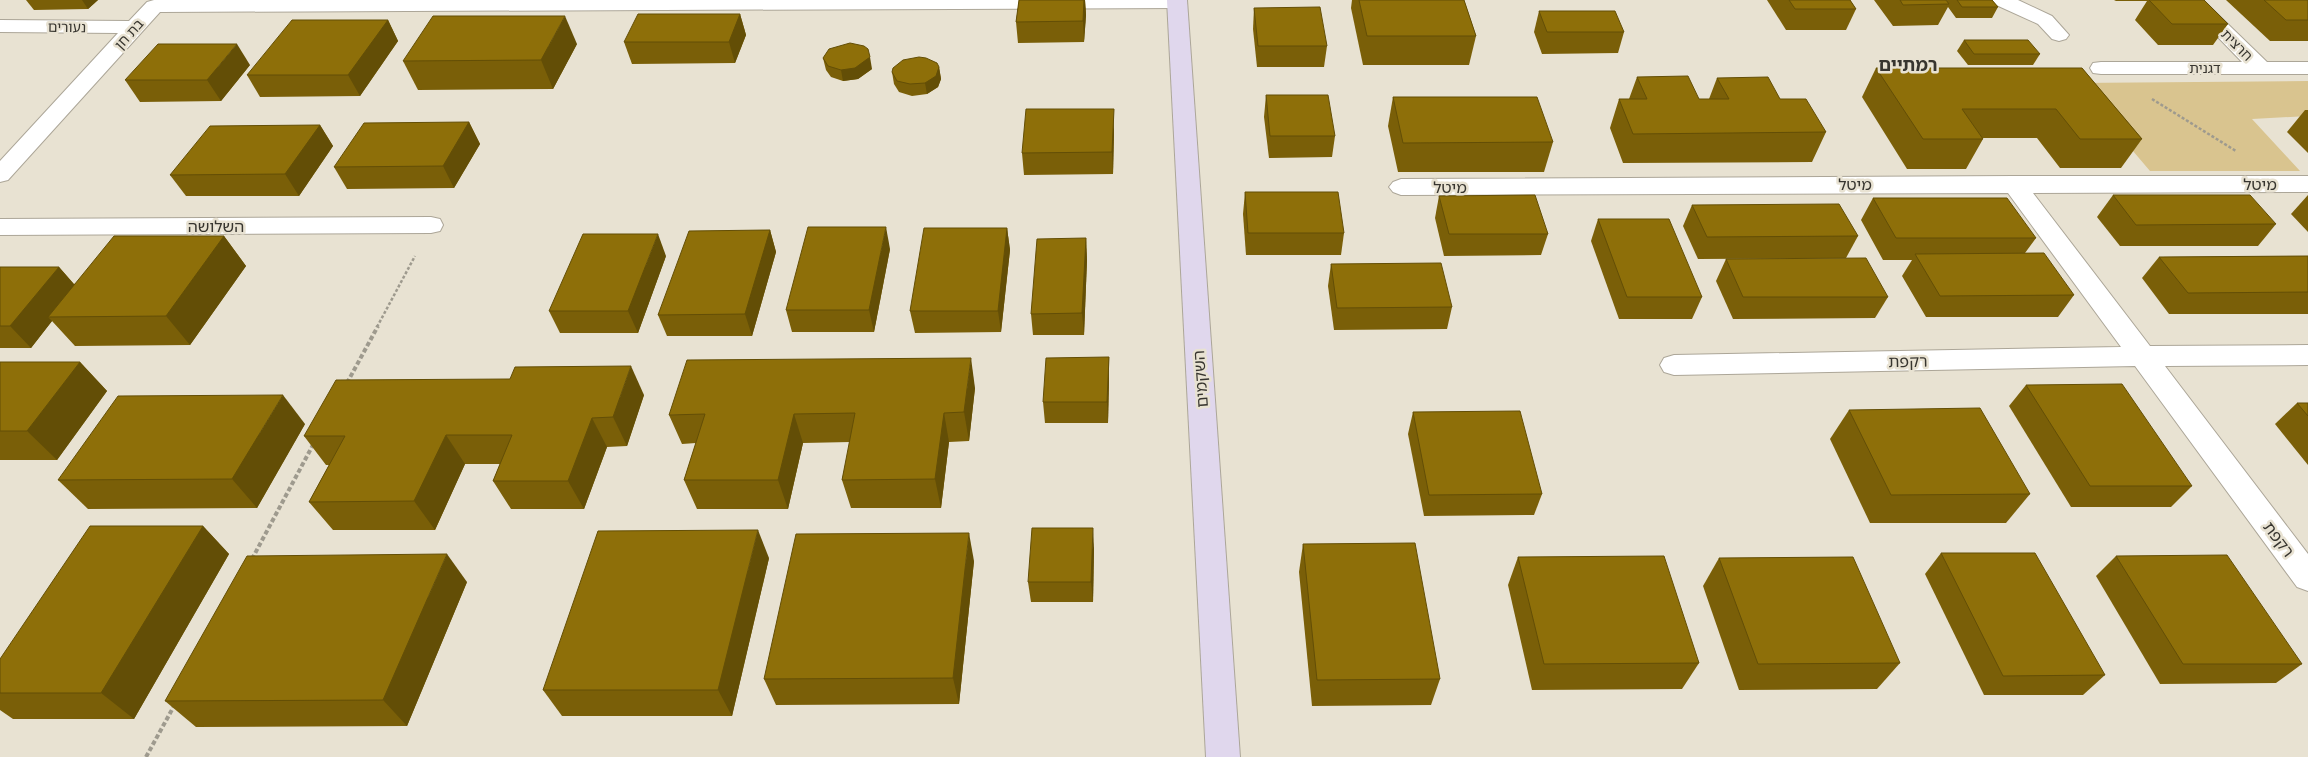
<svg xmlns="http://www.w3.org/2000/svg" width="2308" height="757" font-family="'Noto Sans','Noto Sans Hebrew',sans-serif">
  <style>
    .green { fill: #d9c48f }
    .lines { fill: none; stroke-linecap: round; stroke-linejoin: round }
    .street-casing { stroke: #aca698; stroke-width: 2 }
    .secondary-casing { stroke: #aca698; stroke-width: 2 }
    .path-far1 { stroke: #9e9a8e; stroke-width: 2.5; stroke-dasharray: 3 2; stroke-linecap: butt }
    .path { stroke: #9e9a8e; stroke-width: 4; stroke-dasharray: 4.5 2.5; stroke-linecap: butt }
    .street { fill: #fff; fill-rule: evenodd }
    .secondary { fill: #e0d7ed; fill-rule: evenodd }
    .wall { fill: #7a5f08 }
    .shaded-wall { fill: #634e06 }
    .building { fill: #8e6f09; stroke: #634e06 }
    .labels { text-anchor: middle; stroke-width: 5; stroke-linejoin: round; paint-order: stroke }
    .far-street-label { font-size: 14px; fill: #37352f; stroke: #e8e2d2 }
    .street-label { font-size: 16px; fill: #37352f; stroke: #e8e2d2 }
    .far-district-label { font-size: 18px; font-weight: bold; fill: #37352f; stroke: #e8e2d2 }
  </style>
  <rect width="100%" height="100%" fill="#e8e2d2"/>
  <!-- green -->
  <path class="green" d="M2308 81V116L2252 119 2300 171H2150L2075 83Z"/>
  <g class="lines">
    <!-- street casing -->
    <g class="street-casing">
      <g id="street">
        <path d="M154 0H1186L1187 2 1184 6 1177 8 160 12 8 180 0 182V161L118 33 0 32V20L129 21 147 2Z"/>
        <path d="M1991 0H2018L2052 16 2069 35 2066 39 2059 41 2052 39 2038 24 1994 4Z"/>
        <path d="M2182 0H2203L2267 62H2308V74H2101L2093 73 2090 68 2093 63 2101 62H2242Z"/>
        <path d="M2014 176H2308V192L2033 193 2150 346 2308 345V365L2165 366 2308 554V591L2297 587 2135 366 1674 375 1664 372 1660 365 1664 358 1674 355 2121 347 2008 193 1401 195 1393 192 1389 187 1393 182 1401 179Z"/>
        <path d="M431 217 440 219 443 225 440 231 431 233 0 235V219Z"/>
      </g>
    </g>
    <!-- secondary casing -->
    <g class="secondary-casing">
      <path id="secondary" d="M1167 0H1187L1240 757H1206Z"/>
    </g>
    <!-- path-far1 -->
    <g class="path-far1">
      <path d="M2152 99 2236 151"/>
      <path d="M377 327 415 256"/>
    </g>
    <!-- path -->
    <g class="path">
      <path d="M347 383 378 326"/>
      <path d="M252 559 314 443"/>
      <path d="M146 757 174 706"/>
    </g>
    <!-- street -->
    <use href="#street" class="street"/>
    <!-- secondary -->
    <use href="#secondary" class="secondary"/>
  </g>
  <!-- wall -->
  <g class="wall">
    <path d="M26 0H98L88 9 34 10Z"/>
    <path d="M1019 0H1085L1086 15 1084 42 1018 43 1016 22Z"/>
    <path d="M1352 0H1464L1476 36 1469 65H1363L1351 8Z"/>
    <path d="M1767 0H1850L1856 9 1846 30H1786Z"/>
    <path d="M1874 0H1946V1L1947 0H1992L1998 7 1992 18H1956L1948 7 1938 25 1893 26Z"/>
    <path d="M2114 0H2204L2228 24 2213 45H2158L2135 20 2147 1H2116Z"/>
    <path d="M2226 0H2308V41H2270Z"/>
    <path d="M1254 8 1327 46 1324 67H1257L1253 29Z"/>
    <path d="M1539 11 1624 32 1618 53 1542 54 1534 32Z"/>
    <path d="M740 14 746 35 735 63 632 64 624 42Z"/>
    <path d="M388 20 398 41 360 96 260 97 247 75Z"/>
    <path d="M1964 40 2040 54 2033 65H1968L1957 51Z"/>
    <path d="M577 44 553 89 418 90 403 61Z"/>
    <path d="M823 58 872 69 858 79 843 81 831 77 826 70Z"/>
    <path d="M250 65 221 101 140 102 125 80Z"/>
    <path d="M939 67 941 79 938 87 927 94 912 96 899 92 894 84 892 72Z"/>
    <path d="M1876 68H2082L2142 139 2121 168H2060L2037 138H1982L1983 139 1966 169H1907L1862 97Z"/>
    <path d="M1637 77 1699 99H1709L1717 78 1780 99 1826 132 1812 162 1623 163 1610 128 1619 99H1629Z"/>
    <path d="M1266 95 1335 136 1332 157 1269 158 1264 117Z"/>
    <path d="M1393 97 1553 142 1544 172H1398L1388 126Z"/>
    <path d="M2305 110H2308V153L2287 132Z"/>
    <path d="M469 122 480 144 454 188 347 189 334 167Z"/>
    <path d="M320 125 333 146 299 196H186L170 175Z"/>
    <path d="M1114 131 1113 174 1024 175 1022 153Z"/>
    <path d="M1245 192 1344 233 1341 255H1246L1243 214Z"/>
    <path d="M2113 195 2276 224 2258 246H2120L2097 217Z"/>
    <path d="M2308 195V232L2291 214Z"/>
    <path d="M1439 196 1548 234 1541 255 1444 256 1435 218Z"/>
    <path d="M1873 198 2036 238 2025 253 2074 295 2058 317H1926L1902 276 1912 260H1883L1861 220Z"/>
    <path d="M1692 205 1858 236 1846 258 1698 259 1683 226Z"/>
    <path d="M1598 219 1702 297 1692 319H1619L1591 241Z"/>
    <path d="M1007 228 1010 250 1001 332 915 333 910 311Z"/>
    <path d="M770 230 776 252 752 336H667L658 315Z"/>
    <path d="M224 236 246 266 190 345 75 346 52 321 31 348H0V267H59L74 284Z"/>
    <path d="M1086 238 1087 260 1084 335H1033L1031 314Z"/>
    <path d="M890 249 874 332H792L786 310Z"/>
    <path d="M666 256 638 333H560L549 311Z"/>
    <path d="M2308 256V314H2169L2142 278 2159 257Z"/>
    <path d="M1726 259 1888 297 1875 318 1733 319 1716 281Z"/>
    <path d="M1331 264 1452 307 1447 329 1334 330 1328 286Z"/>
    <path d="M1109 357V379L1108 423H1045L1043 402Z"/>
    <path d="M0 362H80L107 391 57 460H0Z"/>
    <path d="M2026 385 2192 486 2171 507H2071L2009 406Z"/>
    <path d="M975 388 969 441 949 442 941 508H851L842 480 850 442 803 443 788 509H697L684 480 696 443 682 444 669 415Z"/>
    <path d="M644 395 627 446 607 447 584 509H511L493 481 500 464H465L435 530H333L309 502 329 465H326L304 436Z"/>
    <path d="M2297 403H2308V465L2275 424Z"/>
    <path d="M1849 410 2030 494 2006 523H1870L1830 439Z"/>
    <path d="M1413 412 1542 494 1534 515 1424 516 1408 434Z"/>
    <path d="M305 424 257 508 88 509 58 480Z"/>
    <path d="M203 526 229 554 134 719H13L0 710V659Z"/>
    <path d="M1303 544 1440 679 1431 705 1312 706 1299 572Z"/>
    <path d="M1094 548 1093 602H1031L1028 582Z"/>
    <path d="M1941 553 2105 675 2083 695H1984L1925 574Z"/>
    <path d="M2116 556 2302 664 2276 683 2160 684 2096 576Z"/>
    <path d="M1518 557 1699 663 1682 689 1532 690 1508 585Z"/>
    <path d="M769 558 732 716H562L543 690Z"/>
    <path d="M1719 558 1900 663 1877 689 1739 690 1703 586Z"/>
    <path d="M974 561 959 704 776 705 764 679Z"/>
    <path d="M467 582 407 726 196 727 165 701Z"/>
  </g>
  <!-- shaded-wall -->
  <g class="shaded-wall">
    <path d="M82 0H98L88 9Z"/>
    <path d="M1084 0H1085L1086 15 1084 42 1083 21Z"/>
    <path d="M740 14 746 35 735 63 729 42Z"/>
    <path d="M565 16 577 44 553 89 541 60Z"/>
    <path d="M388 20 398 41 360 96 348 75Z"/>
    <path d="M237 44 250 65 221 101 207 80Z"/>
    <path d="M870 57 872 69 858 79 843 81 841 70Z"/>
    <path d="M939 67 941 79 938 87 927 94 925 83Z"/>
    <path d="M1114 109V131L1113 174 1112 152Z"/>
    <path d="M469 122 480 144 454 188 443 166Z"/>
    <path d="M320 125 333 146 299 196 285 174Z"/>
    <path d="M886 227 890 249 874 332 869 310Z"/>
    <path d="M1007 228 1010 250 1001 332 998 311Z"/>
    <path d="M770 230 776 252 752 336 745 314Z"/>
    <path d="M658 234 666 256 638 333 628 311Z"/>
    <path d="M224 236 246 266 190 345 166 316Z"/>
    <path d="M1086 238 1087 260 1084 335 1082 313Z"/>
    <path d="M59 267 78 289 48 317 52 321 31 348 10 326Z"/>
    <path d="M1109 357V379L1108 423 1107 402Z"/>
    <path d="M971 358 975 388 969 441 964 412Z"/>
    <path d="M80 362 107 391 57 460 27 431Z"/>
    <path d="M631 366 644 395 627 446 613 417Z"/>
    <path d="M283 395 305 424 257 508 232 479Z"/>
    <path d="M944 413 949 442 941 508 935 479Z"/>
    <path d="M794 414 803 443 788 509 778 480Z"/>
    <path d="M592 418 607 447 584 509 568 481Z"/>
    <path d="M446 435 465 464 435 530 414 501Z"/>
    <path d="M203 526 229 554 134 719 101 693Z"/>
    <path d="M1093 528 1094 548 1093 602 1091 582Z"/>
    <path d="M758 530 769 558 732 716 718 690Z"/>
    <path d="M969 533 974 561 959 704 953 678Z"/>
    <path d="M447 554 467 582 407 726 383 700Z"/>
  </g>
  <!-- building -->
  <g class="building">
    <path d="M1019 0H1084L1083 21 1016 22Z"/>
    <path d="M1359 0H1464L1476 36H1367Z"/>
    <path d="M1789 0H1850L1856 9H1795Z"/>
    <path d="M1900 0H1946L1949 4 1903 5Z"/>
    <path d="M1957 0H1992L1998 7H1962Z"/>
    <path d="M2149 0H2204L2228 24H2172Z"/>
    <path d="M2264 0H2308V20H2286Z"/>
    <path d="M1320 7 1327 46H1258L1254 8Z"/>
    <path d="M1539 11H1615L1624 32H1547Z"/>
    <path d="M638 14H740L729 42H624Z"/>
    <path d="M433 16H565L541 60 403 61Z"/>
    <path d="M292 20H388L348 75H247Z"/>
    <path d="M1964 40H2028L2040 54H1974Z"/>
    <path d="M850 43 864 46 868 49 870 57 855 68 841 70 828 66 823 58 829 49Z"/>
    <path d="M158 44H237L207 80H125Z"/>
    <path d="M919 57 926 58 937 63 939 67 936 76 925 83 910 84 897 81 892 72 893 68 903 60Z"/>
    <path d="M1876 68H2082L2142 139H2080L2056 109H1962L1983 139H1923Z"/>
    <path d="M1688 76 1699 99H1729L1717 78 1768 77 1780 99H1806L1826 132 1633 134 1619 99H1647L1637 77Z"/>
    <path d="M1266 95H1328L1335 136H1270Z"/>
    <path d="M1393 97H1537L1553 142 1403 143Z"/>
    <path d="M1026 109H1114L1112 152 1022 153Z"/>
    <path d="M469 122 443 166 334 167 364 123Z"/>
    <path d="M320 125 285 174 170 175 210 126Z"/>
    <path d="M1245 192H1338L1344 233H1248Z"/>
    <path d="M1535 195 1548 234H1449L1439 196Z"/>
    <path d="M2113 195H2250L2276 224 2136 225Z"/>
    <path d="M1873 198H2007L2036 238H1896Z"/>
    <path d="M1839 204 1858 236 1707 237 1692 205Z"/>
    <path d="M1598 219H1669L1702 297H1627Z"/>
    <path d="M808 227H886L869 310H786Z"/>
    <path d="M924 228H1007L998 311H910Z"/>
    <path d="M770 230 745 314 658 315 689 231Z"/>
    <path d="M583 234H658L628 311H549Z"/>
    <path d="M114 236H224L166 316 48 317Z"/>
    <path d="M1086 238 1082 313 1031 314 1037 239Z"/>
    <path d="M2044 253 2074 295 1940 296 1915 254Z"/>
    <path d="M2308 256V292L2188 293 2159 257Z"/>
    <path d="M1866 258 1888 297H1743L1726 259Z"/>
    <path d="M1441 263 1452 307 1337 308 1331 264Z"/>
    <path d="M0 267H59L10 326H0Z"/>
    <path d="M1109 357 1107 402H1043L1046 358Z"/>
    <path d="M971 358 964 412 944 413 935 479 842 480 855 413 794 414 778 480H684L705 414 669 415 687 360Z"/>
    <path d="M0 362H80L27 431H0Z"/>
    <path d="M631 366 613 417 592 418 568 481H493L512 435H446L414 501 309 502 345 436H304L336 380 510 379 515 367Z"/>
    <path d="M2122 384 2192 486H2090L2026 385Z"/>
    <path d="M283 395 232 479 58 480 118 396Z"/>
    <path d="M2297 403H2308V416Z"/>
    <path d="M1980 408 2030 494 1891 495 1849 410Z"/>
    <path d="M1520 411 1542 494 1429 495 1413 412Z"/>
    <path d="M90 526H203L101 693H0V659Z"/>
    <path d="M1032 528H1093L1091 582H1028Z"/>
    <path d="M758 530 718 690H543L598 531Z"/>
    <path d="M969 533 953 678 764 679 796 534Z"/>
    <path d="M1415 543 1440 679 1317 680 1303 544Z"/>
    <path d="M1941 553H2035L2105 675 2003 676Z"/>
    <path d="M447 554 383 700 165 701 247 556Z"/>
    <path d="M2227 555 2302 664H2183L2116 556Z"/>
    <path d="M1664 556 1699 663 1544 664 1518 557Z"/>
    <path d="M1853 557 1900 663 1758 664 1719 558Z"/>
  </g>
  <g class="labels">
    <!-- far-street labels -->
    <g class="far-street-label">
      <text transform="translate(67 27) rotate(1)" y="5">נעורים</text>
      <text transform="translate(129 34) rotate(-48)" y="5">בת חן</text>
      <text transform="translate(2237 45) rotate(45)" y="5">חרצית</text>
      <text x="2205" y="73">דגנית</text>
    </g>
    <!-- street labels -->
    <g class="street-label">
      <text x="1855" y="190">מיטל</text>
      <text x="2260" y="190">מיטל</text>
      <text x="1450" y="193">מיטל</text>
      <text x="216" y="232">השלושה</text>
      <text transform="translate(1908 361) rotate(-1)" y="6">רקפת</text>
      <text transform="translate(1200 379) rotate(-94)" y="6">השקמים</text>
      <text transform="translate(2279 539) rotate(53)" y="6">רקפת</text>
    </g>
    <!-- far-district labels -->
    <g class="far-district-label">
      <text x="1908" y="71">רמתיים</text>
    </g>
  </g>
</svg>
